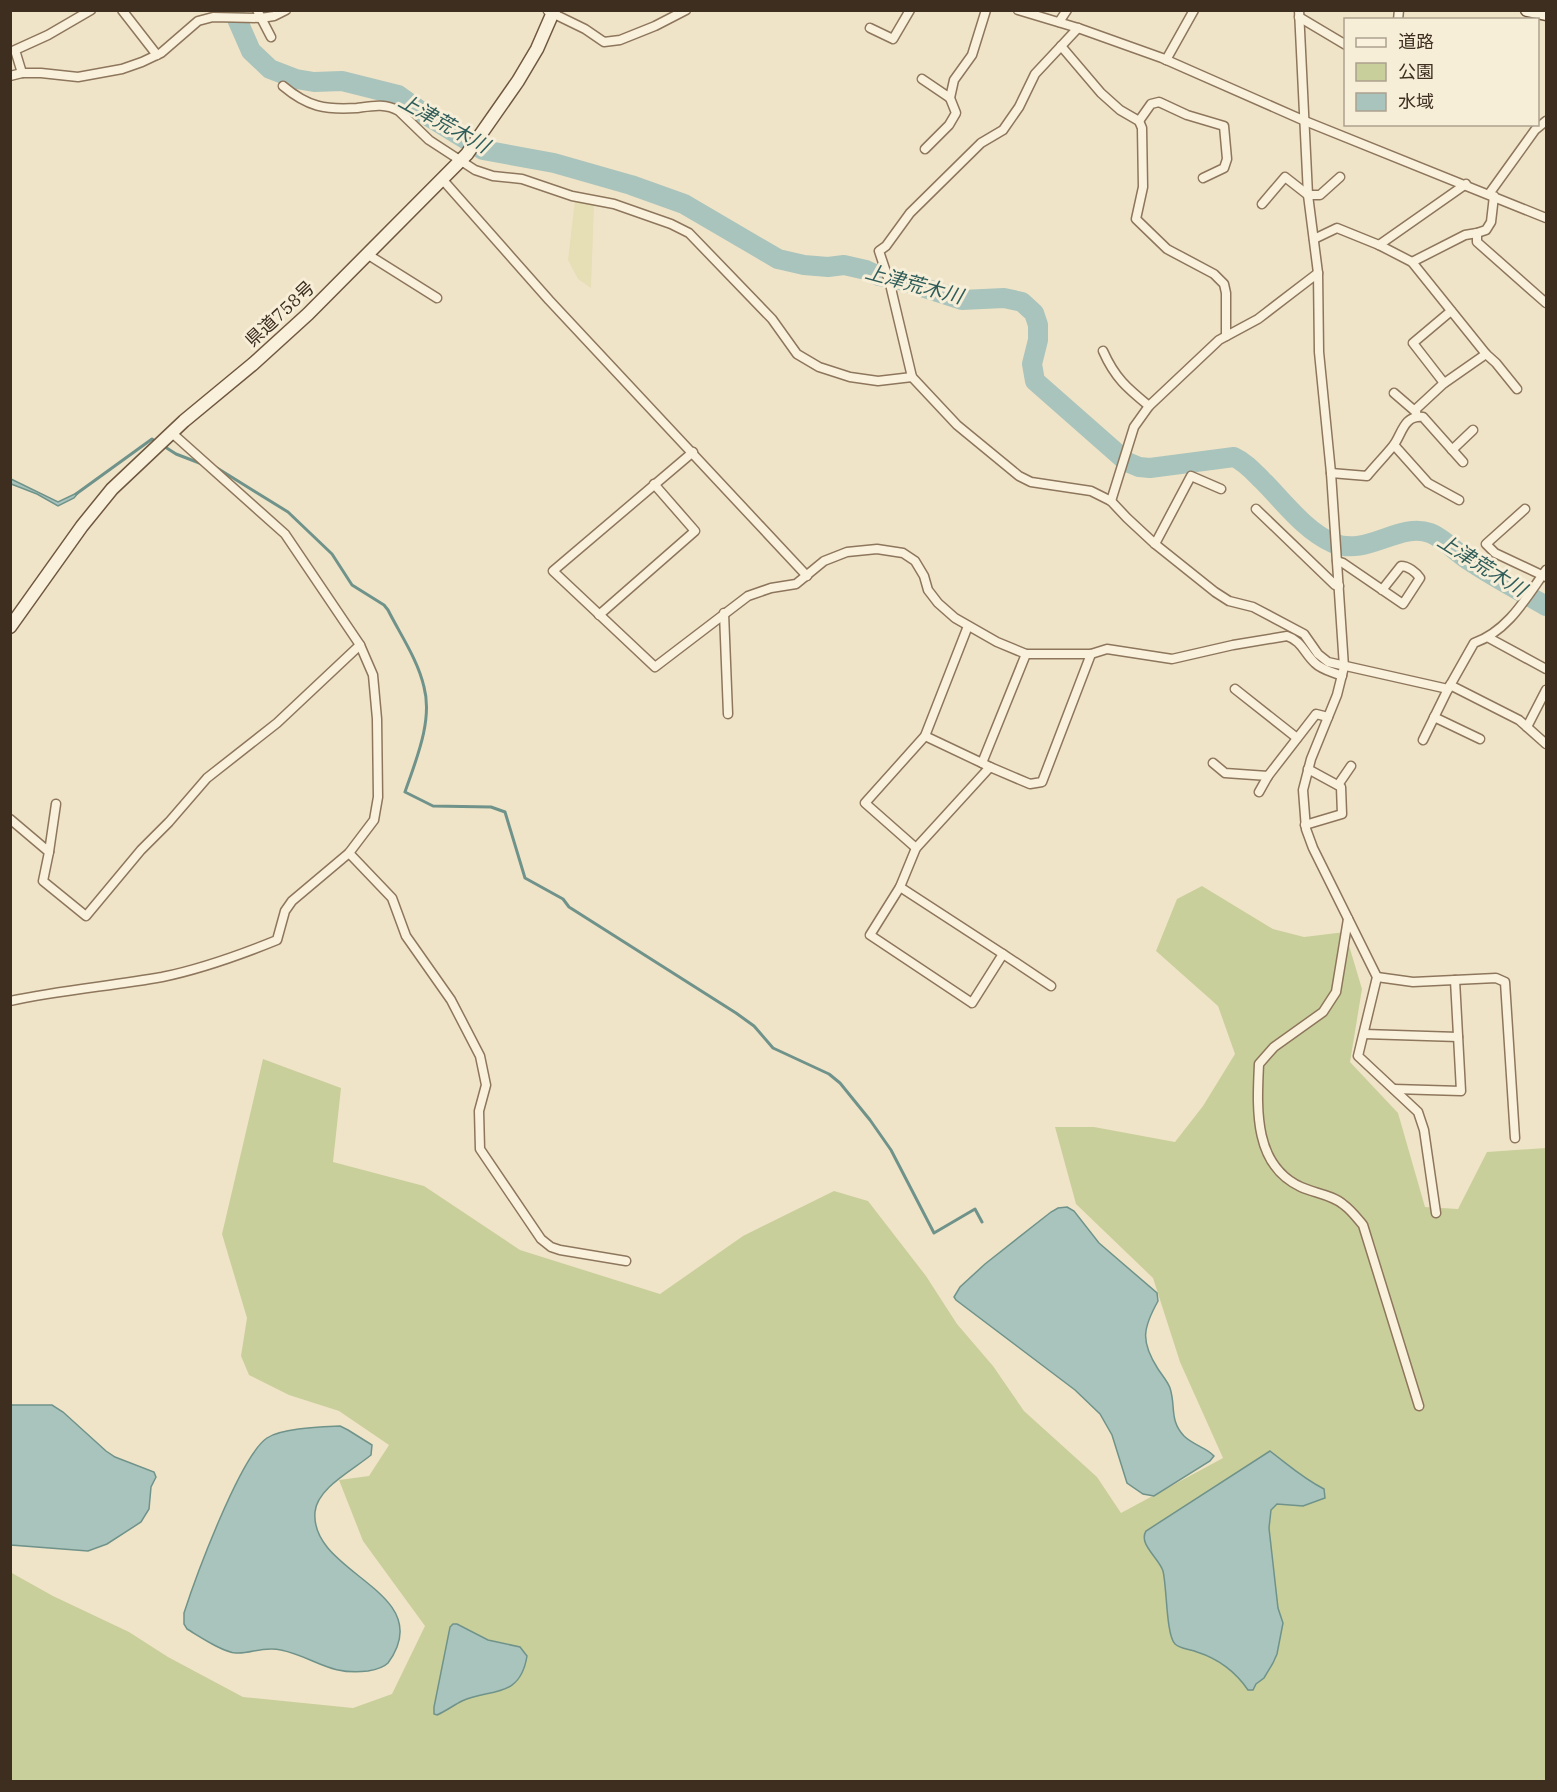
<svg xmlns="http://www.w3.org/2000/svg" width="1557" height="1792" font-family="'IBM Plex Serif','Noto Sans JP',serif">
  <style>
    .farmland { fill: #e6deb5 }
    .green { fill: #c9cf9b }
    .water { fill: #a9c4bc; stroke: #6f938a; stroke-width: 1.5 }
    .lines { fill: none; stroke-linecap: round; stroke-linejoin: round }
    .stream { stroke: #6f938a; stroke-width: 3 }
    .river { stroke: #a9c4bc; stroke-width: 20 }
    .street-casing { stroke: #8d765c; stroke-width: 11 }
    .secondary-casing { stroke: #6f573f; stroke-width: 15 }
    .street { stroke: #faf1dc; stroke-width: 8 }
    .secondary { stroke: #faf1dc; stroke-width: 12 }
    .labels { text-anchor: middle; stroke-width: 6; stroke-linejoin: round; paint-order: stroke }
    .street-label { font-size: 18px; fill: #3d2e20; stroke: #f7eed8 }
    .water-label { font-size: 20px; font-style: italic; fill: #2f5d5a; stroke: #f7eed8 }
  </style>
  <rect width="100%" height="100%" fill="#f0e4c8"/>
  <!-- farmland -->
  <path class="farmland" d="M575 200 594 205 591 288 578 279 568 260Z"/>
  <!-- green -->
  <path class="green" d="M1202 886 1273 929 1304 937 1345 932 1362 989 1350 1062 1398 1113 1425 1207 1458 1209 1487 1152 1546 1148V1781H11L10 1572 53 1596 129 1632 168 1657 243 1697 353 1708 392 1694 425 1626 363 1541 339 1480 369 1476 389 1445 339 1411 289 1395 249 1375 241 1356 247 1318 222 1234 263 1059 341 1088 333 1162 424 1186 520 1250 660 1294 743 1236 834 1191 868 1201 926 1276 957 1324 993 1366 1024 1411 1097 1477 1121 1513 1223 1458 1180 1362 1153 1278 1076 1204 1055 1127H1094L1175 1142 1203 1106 1235 1054 1218 1006 1156 951 1177 899Z"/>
  <!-- water -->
  <g class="water">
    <path d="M11 479 58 502 79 492 74 498 58 506 37 494 11 484Z"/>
    <path d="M1067 1207 1074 1211 1099 1243 1157 1293 1158 1301C1143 1328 1140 1341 1158 1369 1162 1375 1168 1382 1170 1388 1176 1406 1169 1420 1184 1436 1193 1445 1207 1448 1214 1456L1210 1461 1154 1496 1143 1494 1127 1483 1112 1435 1100 1414 1075 1390 956 1300 954 1297 960 1287 985 1264 1051 1212 1058 1208Z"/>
    <path d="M11 1405H52L63 1412 106 1451 115 1457 154 1472 156 1477 151 1487 149 1509 141 1522 107 1544 88 1551 11 1545Z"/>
    <path d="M340 1426 348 1430 372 1445 371 1455C353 1470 317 1488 315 1512 310 1570 420 1588 397 1647 395 1652 392 1658 388 1663 383 1668 374 1670 368 1671 329 1676 314 1657 281 1650 262 1646 251 1654 236 1653 222 1652 199 1636 187 1629L184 1624V1613C195 1579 240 1456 267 1438 282 1428 321 1427 340 1426Z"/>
    <path d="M1270 1451C1290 1466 1301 1477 1324 1489L1325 1498 1303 1506 1277 1504 1271 1510 1269 1528 1278 1608 1283 1623 1277 1654 1273 1663 1264 1678 1256 1684 1253 1690H1248C1235 1671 1219 1659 1197 1652 1190 1649 1180 1649 1175 1644 1166 1635 1167 1587 1163 1571 1159 1558 1138 1544 1146 1531Z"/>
    <path d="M453 1624H457L488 1640 520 1647 527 1656C520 1699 491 1688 462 1701 454 1705 446 1711 437 1715L434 1714V1707L450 1627Z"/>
  </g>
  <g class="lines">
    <!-- stream -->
    <g class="stream">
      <path d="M162 445 176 454 202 464"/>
      <path d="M217 468 288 512 332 554 352 585 384 605 388 610C400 634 418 660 424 687 433 720 416 760 405 792L433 806 491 807 505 812 525 878 563 899 569 907 736 1013 754 1026 773 1048 829 1074 840 1083 870 1120 891 1150 934 1233 975 1209 982 1222"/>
      <path d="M76 494 152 439 156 442"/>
    </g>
    <!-- river -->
    <path class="river" d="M233 10 251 51 270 69 296 79 314 82 342 81 398 95 426 115 483 150 554 163 631 185 684 204 778 259 804 265 828 267 844 265 866 270 879 276 900 280 962 300 1004 298 1022 302 1034 313 1038 325V340L1032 364 1035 381 1127 462 1139 467 1150 468 1234 457C1245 462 1253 471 1262 480 1283 501 1305 531 1333 543 1367 557 1399 522 1430 533 1442 537 1457 553 1468 560 1493 577 1520 591 1546 606"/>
    <!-- street casing -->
    <g class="street-casing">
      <g id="street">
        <path d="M122 10 157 55"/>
        <path d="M257 10 271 37"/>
        <path d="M1018 10 1078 28 1162 58 1305 121 1546 218"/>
        <path d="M1299 10 1308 195 1318 273 1319 352 1331 473 1344 667 1337 695 1311 759 1303 790 1306 829 1313 848 1377 977 1358 1056 1418 1112 1424 1130 1436 1213"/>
        <path d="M548 11 585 29 604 42 620 40 655 26 686 10"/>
        <path d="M1299 17 1346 45"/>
        <path d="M1398 20 1399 10"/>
        <path d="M1059 22 1067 10"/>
        <path d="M870 28 893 39 910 10"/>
        <path d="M1078 28 1035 74 1019 107 1003 130 981 143 910 213 886 246 879 251 890 284 912 377 957 425 1019 476 1031 482 1091 491 1111 501 1127 518 1155 544 1215 592 1229 601 1253 607 1304 634 1318 654 1328 662 1448 689"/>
        <path d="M1061 46 1101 93 1120 110 1139 121 1142 128 1143 187 1136 219 1167 249 1214 274 1224 284 1226 293V336"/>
        <path d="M1166 60 1194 10"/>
        <path d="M22 73 15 50 48 35 91 10"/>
        <path d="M10 76 22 73H41L78 77 122 69 142 62 161 53 198 21 213 17 261 18 274 16 286 10"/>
        <path d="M922 79 950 98 954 80 972 55 986 10"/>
        <path d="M283 86C308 107 325 110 357 108 372 106 385 103 399 111L429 140 475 170 493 176 522 179 572 196 614 204 671 224 689 233 772 319 797 354 819 367 850 377 878 381 912 377"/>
        <path d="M1139 121 1151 104 1159 102 1187 115 1224 126 1227 159 1224 168 1203 178"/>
        <path d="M925 149 949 125 956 113 950 98"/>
        <path d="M442 179 549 300 807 576"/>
        <path d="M1489 194 1535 130 1546 121"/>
        <path d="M1262 204 1285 177 1308 195H1320L1340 177"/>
        <path d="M1477 233V242L1546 303"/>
        <path d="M1314 239 1337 228 1379 245 1412 262 1486 354 1496 363 1517 389"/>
        <path d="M1379 245 1466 184"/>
        <path d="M367 254 437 298"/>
        <path d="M1412 262 1465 235 1477 233 1486 230 1491 222 1494 196"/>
        <path d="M1103 351C1115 378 1127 388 1149 406"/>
        <path d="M1444 383 1413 343 1451 311"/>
        <path d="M1394 393 1416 412"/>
        <path d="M1415 410 1443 384 1486 354"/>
        <path d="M1394 445 1428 483 1459 500"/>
        <path d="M1452 450 1473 430"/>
        <path d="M693 452 553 571 655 667 748 596 771 588 796 584 824 561 847 552 877 549 903 553 915 561 924 576 928 590 938 603 955 618 997 642 1026 654H1091L1107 649 1172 659 1233 645 1287 636C1302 641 1304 653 1315 663 1322 670 1333 672 1342 676"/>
        <path d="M1331 473 1367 476C1375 466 1385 456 1393 446 1402 435 1403 415 1423 417L1463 462"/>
        <path d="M1111 501 1134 427 1149 406 1219 340 1258 319 1318 273"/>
        <path d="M1256 509 1335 585 1339 586"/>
        <path d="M1525 509 1486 544 1495 553 1546 577"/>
        <path d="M1155 544 1191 476 1221 489"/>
        <path d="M1337 561 1343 563 1403 604 1420 578C1416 572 1408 566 1401 566L1382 590"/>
        <path d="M724 613 728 714"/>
        <path d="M599 615 695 531 654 484"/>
        <path d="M1489 638 1546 669"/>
        <path d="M1450 685 1519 720 1546 744"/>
        <path d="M1235 689 1297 738"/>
        <path d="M1434 717 1480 739"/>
        <path d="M1527 727 1546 690"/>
        <path d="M925 736 982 763"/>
        <path d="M1423 740 1448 689 1474 643C1508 631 1526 598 1546 570"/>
        <path d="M1213 763 1225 773 1268 776"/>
        <path d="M990 767 982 763 1026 654"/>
        <path d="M1338 785 1351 766"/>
        <path d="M1259 792 1268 776 1316 714 1328 717"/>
        <path d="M10 819 49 852 43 881 86 916 141 850 169 822 207 778 277 723 360 645"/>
        <path d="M1305 825 1342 814 1341 787 1308 769"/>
        <path d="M916 848 865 803 925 736 968 626"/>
        <path d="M49 852 56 804"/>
        <path d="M349 853 392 898 406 936 451 1000 480 1056 486 1085 479 1111 480 1149 541 1239 551 1247 560 1250 626 1261"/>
        <path d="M900 887 1003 954 972 1003 870 935Z"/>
        <path d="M900 887 916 848 990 767 1030 784 1042 782 1091 654"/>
        <path d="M1348 919 1336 992 1323 1012 1274 1047 1259 1064C1257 1108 1253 1165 1301 1187 1314 1193 1333 1195 1344 1205 1351 1210 1357 1218 1363 1225L1419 1406"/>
        <path d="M1003 954 1051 986"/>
        <path d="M1377 977 1413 982 1496 978 1505 982 1515 1138"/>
        <path d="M10 1001C60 990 112 986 162 977 201 969 240 955 277 940L285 911 292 901 349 853 374 820 378 797 377 719 373 675 360 645 285 534 172 433"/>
        <path d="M1364 1034 1458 1037"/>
        <path d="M1394 1089 1461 1091 1455 980"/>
      </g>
    </g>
    <!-- secondary casing -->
    <g class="secondary-casing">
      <g id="secondary">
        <path d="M1527 10 1546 14"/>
        <path d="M10 627 82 526 112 489 184 421 253 364 308 314 467 154 518 81 537 49 554 10"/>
      </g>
    </g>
    <!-- street -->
    <use href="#street" class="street"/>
    <!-- secondary -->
    <use href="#secondary" class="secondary"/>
  </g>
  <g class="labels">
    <!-- street labels -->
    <g class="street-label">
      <text transform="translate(280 314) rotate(-43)" y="6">県道758号</text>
    </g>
    <!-- water labels -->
    <g class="water-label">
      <text transform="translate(444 123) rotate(29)" y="7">上津荒木川</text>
      <text transform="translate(914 284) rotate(15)" y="7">上津荒木川</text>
      <text transform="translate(1482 565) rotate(32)" y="7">上津荒木川</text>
    </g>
  </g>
  <!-- border -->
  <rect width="1557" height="1792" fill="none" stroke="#3d2e20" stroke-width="24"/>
  <!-- legend -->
  <rect x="1344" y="18" width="195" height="108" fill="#f7eed8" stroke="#ada18e" stroke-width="1.5"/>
  <rect x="1356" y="38" width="30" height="9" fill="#faf1dc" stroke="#ada18e" stroke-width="1.5"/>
  <text x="1398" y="48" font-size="18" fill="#3d2e20">道路</text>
  <rect x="1356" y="63" width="30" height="18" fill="#c9cf9b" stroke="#ada18e" stroke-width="1.5"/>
  <text x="1398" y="78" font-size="18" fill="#3d2e20">公園</text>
  <rect x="1356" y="93" width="30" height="18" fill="#a9c4bc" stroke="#ada18e" stroke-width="1.5"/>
  <text x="1398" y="108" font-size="18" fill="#3d2e20">水域</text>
</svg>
